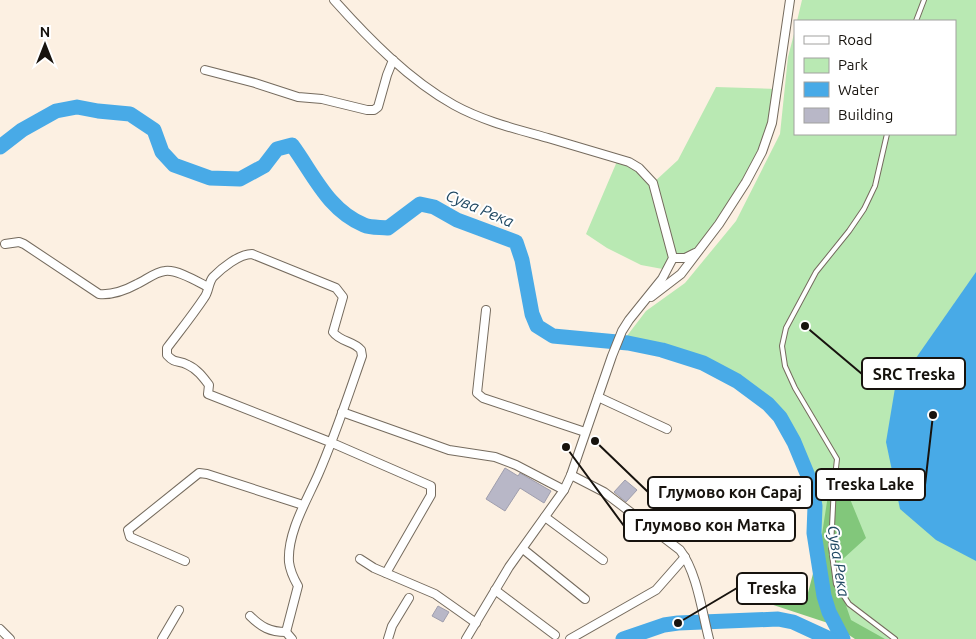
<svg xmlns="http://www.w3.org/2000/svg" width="976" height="639" font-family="Ubuntu,sans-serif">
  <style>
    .green { fill: #b9e9b3 }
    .forest { fill: #82c77b }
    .water { fill: #48aae7 }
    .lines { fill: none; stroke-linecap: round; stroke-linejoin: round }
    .river { stroke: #48aae7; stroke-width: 15 }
    .building { fill: #b8b7c7; stroke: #9f9ead }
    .lane-casing { stroke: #756b5e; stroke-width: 6 }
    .street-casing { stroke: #756b5e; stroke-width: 10 }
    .lane { stroke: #fff; stroke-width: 4 }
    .street { stroke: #fff; stroke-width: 8 }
    .labels { text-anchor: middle; stroke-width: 4; stroke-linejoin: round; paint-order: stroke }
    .water-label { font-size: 16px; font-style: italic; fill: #224a64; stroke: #fff }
    .leader { fill: none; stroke: #17130e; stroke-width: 2 }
    .callout-dot { fill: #17130e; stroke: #fff; stroke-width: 2 }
    .callout { fill: #fff; stroke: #17130e; stroke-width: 2 }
    .callout-label { font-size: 16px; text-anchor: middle; font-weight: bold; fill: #17130e }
  </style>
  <rect width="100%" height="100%" fill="#fcf0e2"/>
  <!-- green -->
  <g class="green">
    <path d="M802 0H976V639H858L821 587 815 519 802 449 768 406 726 377 661 352 623 341 646 311 685 283 736 221 780 134 788 57 795 30V134H955V21H797Z"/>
    <path d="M716 87 778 89 762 152 699 250 673 258 668 270 641 265 607 248 586 234 618 159 629 162 653 183 678 160Z"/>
  </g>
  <!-- forest -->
  <path class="forest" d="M831 476 841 477 866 538 833 568 851 620 885 639H855L834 625 737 593 805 604 820 547Z"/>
  <!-- water -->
  <path class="water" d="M976 272V561L936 540 900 509 886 442 895 388Z"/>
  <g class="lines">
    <!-- river -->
    <g class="river">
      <path d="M0 147 22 130 56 111 77 107 98 111 130 114 154 130 162 152 174 165 210 178 240 179 264 166 277 149 292 145C314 175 328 210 364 225 371 228 380 227 388 228L420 204 434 207 457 220 516 242 522 260 532 314 537 326 553 336 628 343 662 350 703 363 737 381 768 404 780 417 794 442 811 483 815 506 814 533 824 596 829 612 843 639"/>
      <path d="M623 639 664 625 678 623 778 619 793 622 830 639"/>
    </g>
  </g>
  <!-- building -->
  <g class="building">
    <path d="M505 468 518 476 520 473 551 491 544 503 520 488 505 511 486 499Z"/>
    <path d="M625 480 637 490 626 502 614 492Z"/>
    <path d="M438 606 449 612 443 622 432 616Z"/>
  </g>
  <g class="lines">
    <!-- lane casing -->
    <g class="lane-casing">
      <g id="lane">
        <path d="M916 21 924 0"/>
        <path d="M887 134 875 186 864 209 849 231 816 272 786 328 782 346 785 366 795 388 837 459 834 486 831 547 836 584 849 604 895 639"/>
      </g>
    </g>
    <!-- street casing -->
    <g class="street-casing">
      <g id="street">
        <path d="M334 0C368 38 409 80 454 105 483 121 516 129 548 138 575 146 602 154 629 162L639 168 653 183 673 258 662 279 629 320 622 331 612 356 571 475 564 490 509 567 466 639"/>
        <path d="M205 70 255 83 298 97 322 99 367 110H374L378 107 387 75 393 60"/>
        <path d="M5 244 19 242 24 244 99 294C111 295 126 290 137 284 146 280 155 272 165 271 177 269 198 282 208 287"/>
        <path d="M673 258H685L695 253"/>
        <path d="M651 297 681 274 719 224 746 182 762 152 772 123 790 0"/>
        <path d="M486 310 477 393 483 398 585 432"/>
        <path d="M598 397 667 429"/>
        <path d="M342 412 449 450 495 457 516 465 564 490"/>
        <path d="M571 475 604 492 680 550C697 572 702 612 709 639"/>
        <path d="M545 517 603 560"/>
        <path d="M523 549 585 599"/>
        <path d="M360 559 374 568 435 594 476 623"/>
        <path d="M185 561 130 537 128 530 199 473 207 474 303 505"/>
        <path d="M495 590 555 635"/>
        <path d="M250 616C261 627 270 632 286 632L292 639"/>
        <path d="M0 629 10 639"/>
        <path d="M286 632 298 586C294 579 290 571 289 562 287 533 307 500 318 475 335 436 348 396 362 356L361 350C354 341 340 342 333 332L343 297 336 288 252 254C239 254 222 268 213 277 208 283 209 292 204 298 192 316 179 332 167 348V355C176 365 178 359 188 365 197 369 203 377 209 385L208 394 330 442 431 486V495L386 573"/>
        <path d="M162 639 179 610"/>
        <path d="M388 639 392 626 409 598"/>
        <path d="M570 639 656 590 685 557"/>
      </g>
    </g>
    <!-- lane -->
    <use href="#lane" class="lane"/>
    <!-- street -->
    <use href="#street" class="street"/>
  </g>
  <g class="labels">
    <!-- water labels -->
    <g class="water-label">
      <text transform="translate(480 208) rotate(23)" y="6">Сува Река</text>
      <text transform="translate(839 561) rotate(81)" y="6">Сува Река</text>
    </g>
  </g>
  <!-- callouts -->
  <path class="leader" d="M805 326L862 374M933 415L925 485M595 441L648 492M566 447L624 526M678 623L737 588"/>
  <g class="callout-dot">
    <circle cx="805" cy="326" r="5"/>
    <circle cx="933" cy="415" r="5"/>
    <circle cx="595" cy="441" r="5"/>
    <circle cx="566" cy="447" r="5"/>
    <circle cx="678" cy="623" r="5"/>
  </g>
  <g class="callout">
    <rect x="862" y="358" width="103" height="31" rx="5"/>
    <rect x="816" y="469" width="109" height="31" rx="5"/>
    <rect x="648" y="477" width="164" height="31" rx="5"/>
    <rect x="624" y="510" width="171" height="31" rx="5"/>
    <rect x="737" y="573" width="70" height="31" rx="5"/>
  </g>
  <g class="callout-label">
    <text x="914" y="380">SRC Treska</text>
    <text x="870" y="490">Treska Lake</text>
    <text x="730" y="498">Глумово кон Сарај</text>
    <text x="710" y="531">Глумово кон Матка</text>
    <text x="772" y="594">Treska</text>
  </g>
  <!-- legend -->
  <rect x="794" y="20" width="162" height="115" fill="#ffffff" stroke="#a2a19f"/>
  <rect x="804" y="36" width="25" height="8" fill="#ffffff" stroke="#a2a19f"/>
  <text x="838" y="45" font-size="15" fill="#17130e">Road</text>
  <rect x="804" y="58" width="25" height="15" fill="#b9e9b3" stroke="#a2a19f"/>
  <text x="838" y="70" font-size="15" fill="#17130e">Park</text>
  <rect x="804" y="82" width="25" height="15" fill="#48aae7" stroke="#a2a19f"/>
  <text x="838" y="95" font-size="15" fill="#17130e">Water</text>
  <rect x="804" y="108" width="25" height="15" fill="#b8b7c7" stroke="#a2a19f"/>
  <text x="838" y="120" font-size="15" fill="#17130e">Building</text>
  <!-- north arrow -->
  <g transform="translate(45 45)" stroke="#ffffff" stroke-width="4" paint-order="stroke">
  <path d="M0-4L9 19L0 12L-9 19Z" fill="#17130e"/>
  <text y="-8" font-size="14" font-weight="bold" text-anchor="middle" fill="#17130e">N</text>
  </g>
</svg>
